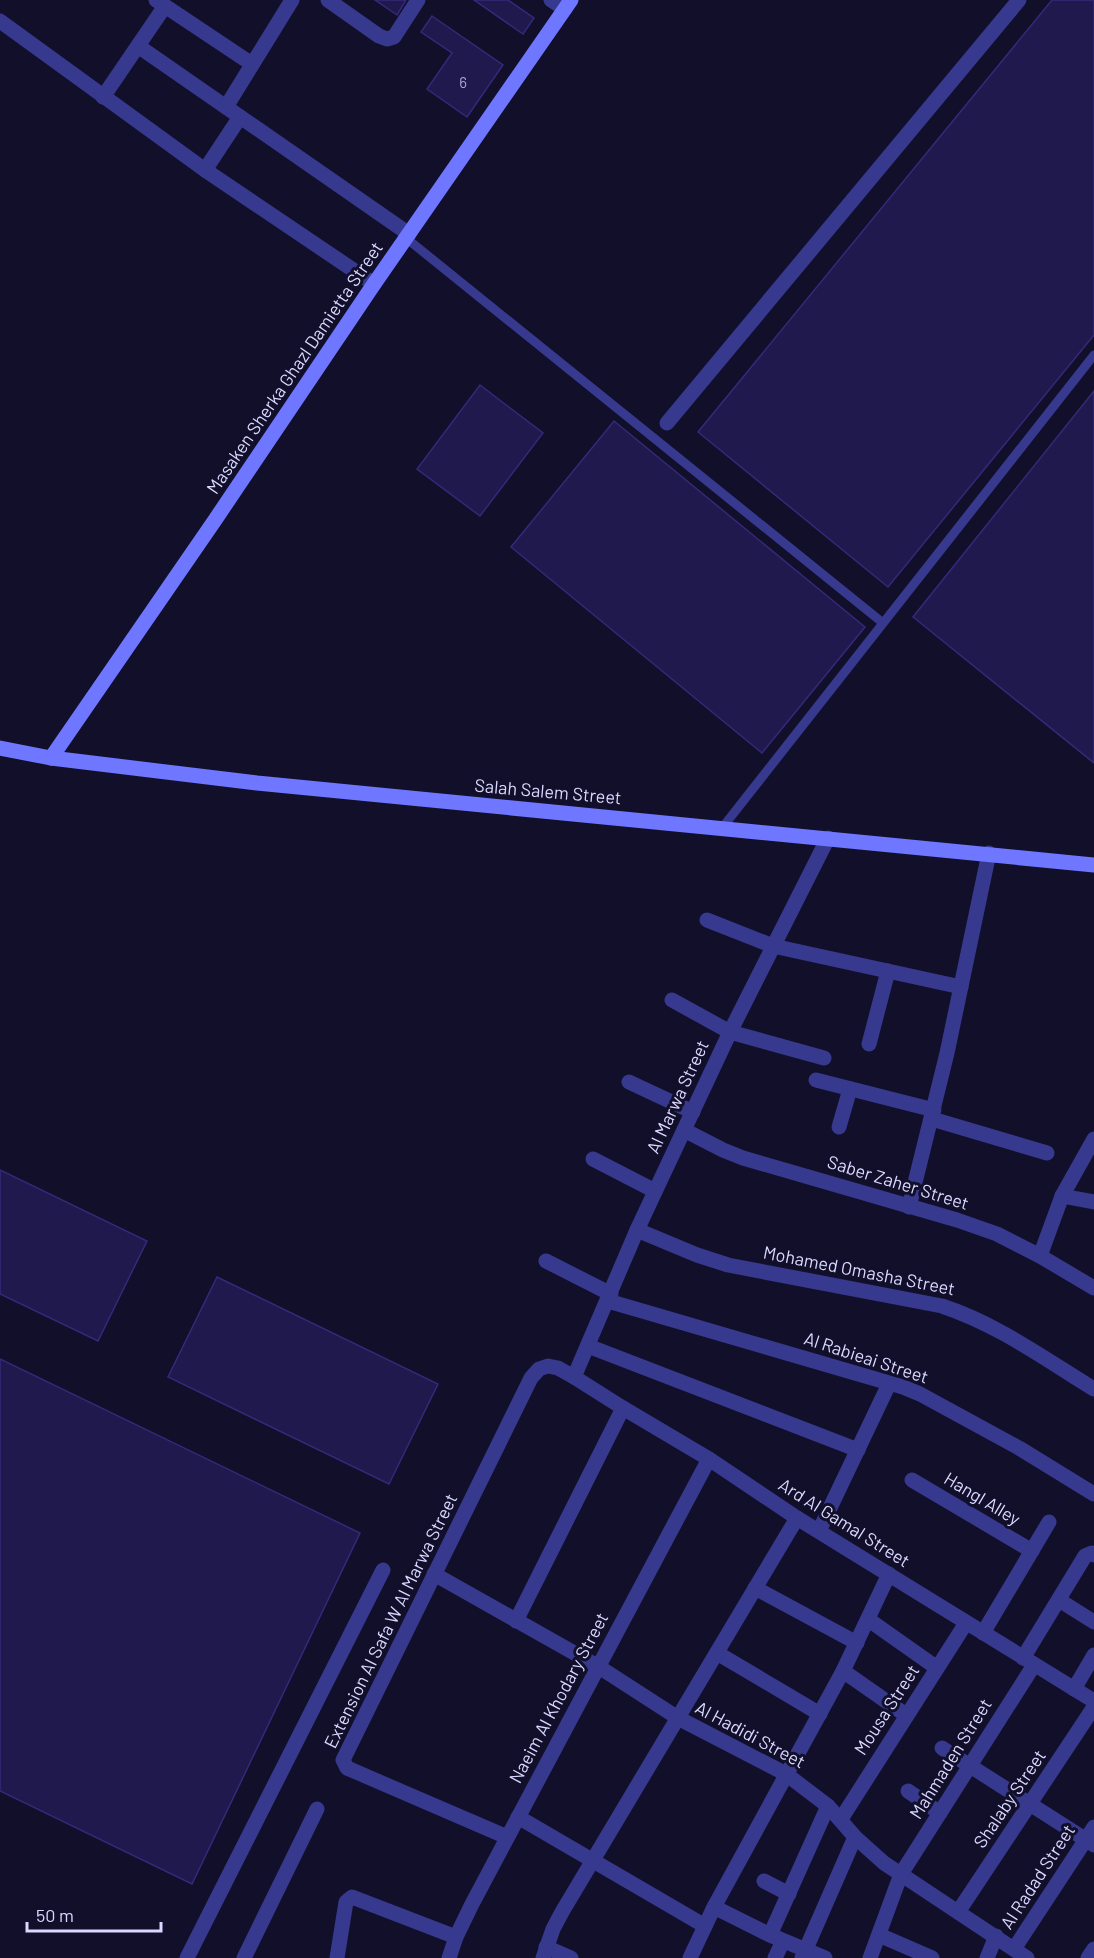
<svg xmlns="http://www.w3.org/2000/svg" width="1094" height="1958" font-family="Barlow,sans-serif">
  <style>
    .building { fill: #20194d; stroke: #34297a; stroke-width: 1.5 }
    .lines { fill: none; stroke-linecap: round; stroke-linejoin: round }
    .lane { stroke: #36398d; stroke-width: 9 }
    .street { stroke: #36398d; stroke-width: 15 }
    .secondary { stroke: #6f76ff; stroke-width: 15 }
    .labels { text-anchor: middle; stroke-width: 6; stroke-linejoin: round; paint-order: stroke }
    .number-label { font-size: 15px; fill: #aca8d2 }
    .street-label { font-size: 18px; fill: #dad8ff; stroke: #110f2a }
  </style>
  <rect width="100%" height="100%" fill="#110f2a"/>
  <!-- building -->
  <g class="building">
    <path d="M375 0H406L397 15Z"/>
    <path d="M474 0H508L534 18 523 34Z"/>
    <path d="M1052 0H1094V335L888 587 698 432Z"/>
    <path d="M432 16 503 65 467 117 427 89 452 53 421 32Z"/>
    <path d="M480 385 543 433 480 516 417 469Z"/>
    <path d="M1094 391V763L913 617Z"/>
    <path d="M614 421 865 627 762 753 511 547Z"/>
    <path d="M0 1170 147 1241 98 1341 0 1294Z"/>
    <path d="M217 1277 438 1384 389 1484 168 1377Z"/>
    <path d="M0 1359 360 1533 192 1884 0 1791Z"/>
  </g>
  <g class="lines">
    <!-- lane -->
    <g class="lane">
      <path d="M406 238 883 623"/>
      <path d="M722 828 1094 355"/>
    </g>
    <!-- street -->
    <g class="street">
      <path d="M156 0 252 64"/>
      <path d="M328 0 379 36 387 39 394 37 418 0"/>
      <path d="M551 0 565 9"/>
      <path d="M0 21 205 170 374 284"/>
      <path d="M138 46 409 234"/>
      <path d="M103 97 165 6"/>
      <path d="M226 107 292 0"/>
      <path d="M205 170 240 117"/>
      <path d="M667 423 1019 0"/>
      <path d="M707 920 773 946 961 987"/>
      <path d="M672 1000 730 1032 824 1058"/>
      <path d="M869 1044 888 971"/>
      <path d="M816 1080 934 1110"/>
      <path d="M629 1082 693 1112"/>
      <path d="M932 1119 1047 1153"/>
      <path d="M839 1127 850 1089"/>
      <path d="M684 1130 723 1150 743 1158 957 1220 997 1234 1040 1256 1094 1288"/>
      <path d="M593 1159 655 1191"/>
      <path d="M1062 1196 1094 1202"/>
      <path d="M909 1207 947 1053 989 853"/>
      <path d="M637 1230 697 1255 728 1265 942 1306C997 1324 1045 1359 1094 1389"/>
      <path d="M1040 1256 1062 1196 1094 1139"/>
      <path d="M546 1261 611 1294"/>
      <path d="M608 1301 903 1387 920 1394 1019 1448 1094 1494"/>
      <path d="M588 1346 858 1450"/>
      <path d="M574 1377 637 1230 730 1032 828 838"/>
      <path d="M912 1480 1032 1551"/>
      <path d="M819 1531 889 1384"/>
      <path d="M434 1574 599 1667 678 1718 786 1774 828 1806 855 1837 884 1863 1027 1958"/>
      <path d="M755 1588 857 1643"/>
      <path d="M1059 1600 1094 1622"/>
      <path d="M869 1620 937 1668"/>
      <path d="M516 1621 623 1408"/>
      <path d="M983 1633 1049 1522"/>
      <path d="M717 1653 820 1714"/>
      <path d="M1023 1658 1085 1556 1092 1553 1094 1555"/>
      <path d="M843 1671 906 1715"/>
      <path d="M1074 1689 1094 1655"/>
      <path d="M942 1748 1094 1845"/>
      <path d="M908 1791 940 1813"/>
      <path d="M518 1817 705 1926"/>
      <path d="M841 1819 966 1623"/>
      <path d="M507 1837 347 1768 343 1760 531 1378 539 1369 548 1366 558 1368 574 1377 623 1408 709 1459 797 1518 1094 1701"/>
      <path d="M764 1881 789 1894"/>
      <path d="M714 1907 770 1935 825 1958"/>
      <path d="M958 1912 1094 1707"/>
      <path d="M770 1935 828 1806"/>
      <path d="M879 1935 932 1958"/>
      <path d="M546 1947 571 1958"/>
      <path d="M1014 1949 1094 1827"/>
      <path d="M187 1958 383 1570"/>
      <path d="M244 1958 317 1809"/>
      <path d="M337 1958 346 1902 352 1897 456 1937"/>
      <path d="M449 1958 456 1937 472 1904 709 1459"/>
      <path d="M543 1958 553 1929 562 1912 797 1518"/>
      <path d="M690 1958 714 1907 843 1671 889 1574"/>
      <path d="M775 1958 783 1941"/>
      <path d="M802 1958 855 1837"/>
      <path d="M870 1958 901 1874 1034 1665"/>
      <path d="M987 1958 996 1936"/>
      <path d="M1088 1958 1094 1949"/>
    </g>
    <!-- secondary -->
    <g class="secondary">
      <path d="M0 748 51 758 257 783 1094 865"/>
      <path d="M51 758 215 520 374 284 571 0"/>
    </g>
  </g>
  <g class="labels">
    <!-- number labels -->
    <g class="number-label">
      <text x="463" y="88">6</text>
    </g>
    <!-- street labels -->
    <g class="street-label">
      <text transform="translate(295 368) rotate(-56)" y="6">Masaken Sherka Ghazl Damietta Street</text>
      <text transform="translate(548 792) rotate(5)" y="6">Salah Salem Street</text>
      <text transform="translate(678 1097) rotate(-65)" y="6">Al Marwa Street</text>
      <text transform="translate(898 1183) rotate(17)" y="6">Saber Zaher Street</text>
      <text transform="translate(859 1271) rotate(11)" y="6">Mohamed Omasha Street</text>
      <text transform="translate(866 1358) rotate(18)" y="6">Al Rabieai Street</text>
      <text transform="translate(982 1499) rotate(31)" y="6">Hangl Alley</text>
      <text transform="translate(844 1523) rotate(32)" y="6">Ard Al Gamal Street</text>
      <text transform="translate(391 1621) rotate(-64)" y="6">Extension Al Safa W Al Marwa Street</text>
      <text transform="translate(559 1698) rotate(-62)" y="6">Naeim Al Khodary Street</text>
      <text transform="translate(887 1710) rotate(-57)" y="6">Mousa Street</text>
      <text transform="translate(750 1735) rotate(28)" y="6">Al Hadidi Street</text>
      <text transform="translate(951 1759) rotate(-58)" y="6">Mahmaden Street</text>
      <text transform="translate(1010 1799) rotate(-56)" y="6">Shalaby Street</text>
      <text transform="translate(1038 1877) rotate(-57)" y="6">Al Radad Street</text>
    </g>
  </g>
  <!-- scale -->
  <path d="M27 1922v9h134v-9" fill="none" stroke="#dad8ff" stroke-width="3"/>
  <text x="36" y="1922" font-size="18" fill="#dad8ff" stroke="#110f2a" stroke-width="4.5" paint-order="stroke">50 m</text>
</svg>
